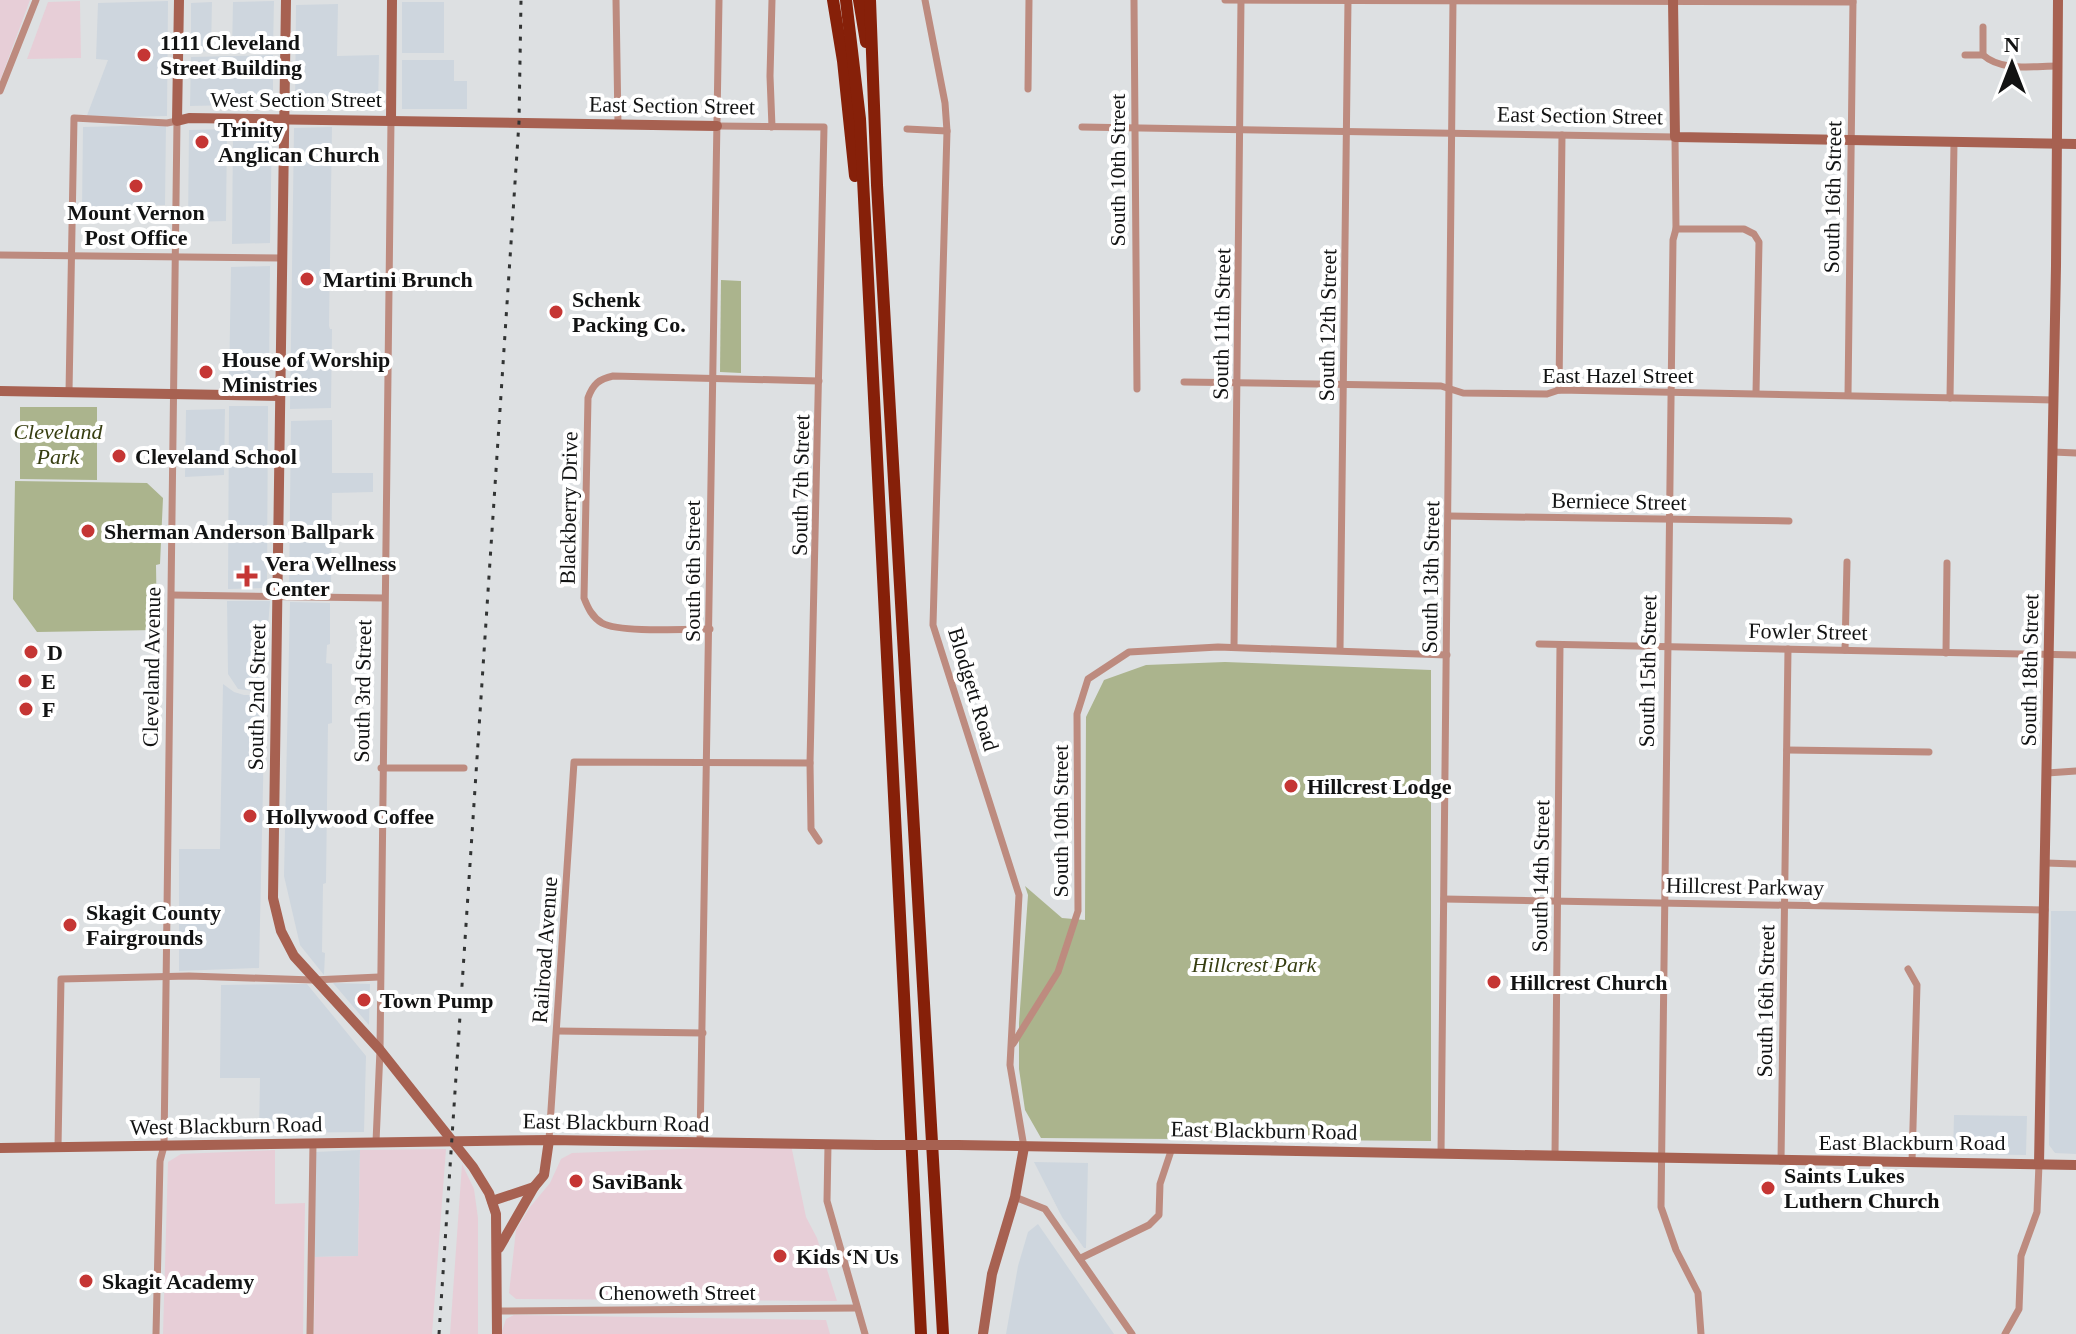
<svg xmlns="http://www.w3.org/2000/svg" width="2076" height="1334" font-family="'Times New Roman',serif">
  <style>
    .built { fill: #ced6de }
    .industrial { fill: #e7ced7 }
    .green { fill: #abb48d }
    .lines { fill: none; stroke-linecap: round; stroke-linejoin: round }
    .street { stroke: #bd8b7f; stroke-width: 7 }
    .secondary { stroke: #a76151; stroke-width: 10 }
    .highway { stroke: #862009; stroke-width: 12 }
    .rail { stroke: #323434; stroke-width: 3; stroke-dasharray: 4 8; stroke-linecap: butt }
    .secondary-bridge { stroke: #a76151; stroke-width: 10 }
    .poi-dot { fill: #c53634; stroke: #fff; stroke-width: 3 }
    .labels { text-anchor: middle; stroke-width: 8; stroke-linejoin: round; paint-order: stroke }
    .poi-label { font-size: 22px; font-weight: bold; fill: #121313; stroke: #fff; text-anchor: start }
    .street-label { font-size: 22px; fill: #121313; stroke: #fff }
    .park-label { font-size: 22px; font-style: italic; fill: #373e11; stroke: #fff }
  </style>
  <rect width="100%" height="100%" fill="#dde0e2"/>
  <!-- built -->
  <g class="built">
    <path d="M168 1 167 116 86 118 108 60 96 59 98 3Z"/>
    <path d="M274 1 273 50 232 51 233 2Z"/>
    <path d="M212 2 211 51 191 52V3Z"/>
    <rect x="402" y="2" width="42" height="51"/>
    <path d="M338 4 337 56 379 55 378 107 295 109 296 5Z"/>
    <path d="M273 55V104L190 106 191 57Z"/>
    <path d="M402 60H454V81H467V109H402Z"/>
    <path d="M166 125 165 205 82 207 83 127Z"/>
    <path d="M332 127 329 326 330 329H332L331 408 290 409 294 128Z"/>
    <path d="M272 128 270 243 232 244 233 129Z"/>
    <path d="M227 129 226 221 188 222 189 130Z"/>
    <path d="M270 266 269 384 229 383 231 267Z"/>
    <path d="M229 406H268L267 588 228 589Z"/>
    <path d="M225 409 224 475 185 477 186 410Z"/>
    <path d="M332 420V473H373V492L332 493 331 589H289L291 421Z"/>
    <path d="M227 601H270L263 692 238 689 228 674Z"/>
    <path d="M290 602 330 603V644L327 645 326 663 332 664V723L328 724 326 883 323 884 322 952 325 953 324 975 300 945 284 876Z"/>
    <path d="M223 684 234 692 244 695H265L259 968 179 971V849H220Z"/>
    <path d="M2051 911H2076V1154L2055 1153 2049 1145Z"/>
    <path d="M333 983 370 984 369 1025Z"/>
    <path d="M307 984 366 1056 364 1132 259 1133 260 1078H220L221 985Z"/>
    <path d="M1954 1115 2027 1116 2026 1155 1953 1154Z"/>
    <path d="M360 1150 358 1256 315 1257V1152Z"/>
    <path d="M1034 1162 1088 1163 1086 1248H1084L1062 1217Z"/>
    <path d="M1038 1224 1114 1334H1006L1018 1266 1028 1232Z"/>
  </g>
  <!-- industrial -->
  <g class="industrial">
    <path d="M0 0H30L0 81Z"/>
    <path d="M80 1 81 58 27 59 48 2Z"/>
    <path d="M791 1145 806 1217 817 1238 837 1301 516 1299 509 1293 516 1230 530 1207 550 1183 561 1159 572 1153Z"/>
    <path d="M446 1149 432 1334H314L315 1257 358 1256 360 1150Z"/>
    <path d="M275 1150V1204L305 1203 303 1334H163L168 1162 181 1154Z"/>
    <path d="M462 1164 474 1189 478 1218V1334H450Z"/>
    <path d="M514 1315 826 1320 830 1334H501L506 1319Z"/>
  </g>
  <!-- green -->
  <g class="green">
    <path d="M721 280 741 281V373L720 372Z"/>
    <path d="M20 407H97V480L20 479Z"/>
    <path d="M15 481 147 483 163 498 160 564 156 565 157 630 37 632 13 599Z"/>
    <path d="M1225 662 1431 670V1141L1041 1138 1025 1110 1019 1069V1023L1028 895 1025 886 1062 918 1085 920 1086 717 1104 680 1146 665Z"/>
  </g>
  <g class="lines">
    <!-- street -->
    <g class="street">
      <path d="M616 0 618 124"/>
      <path d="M925 0 945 103 947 131 933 625 1019 895 1010 1065 1024 1147"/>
      <path d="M1134 0 1137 389"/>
      <path d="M1225 0 1853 2"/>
      <path d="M1983 27V55C2002 72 2034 66 2058 66"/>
      <path d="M1965 55H1983"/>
      <path d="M1028 89 1029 0"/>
      <path d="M0 91 36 0"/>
      <path d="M717 126 824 127 810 763 811 829 819 841"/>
      <path d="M772 127 770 76 772 0"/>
      <path d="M1082 127 1675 137 1676 229 1673 240 1661 1207 1676 1250 1698 1293 1701 1334"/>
      <path d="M907 129 947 131"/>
      <path d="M1676 229H1744L1754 234 1759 242 1756 393"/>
      <path d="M0 255 281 258"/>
      <path d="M1184 382 1441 386 1463 393 1547 394 1559 390 2053 400"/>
      <path d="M1559 390 1562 135"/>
      <path d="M69 392 74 118 167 123 177 121 164 1146 160 1161 156 1334"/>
      <path d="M1848 395 1853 0"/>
      <path d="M1950 398 1954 143"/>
      <path d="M2053 452 2076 453"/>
      <path d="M1449 516 1789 521"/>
      <path d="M172 595 384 598"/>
      <path d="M710 629C686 629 620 633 602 623 592 617 588 608 584 598L588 398C593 384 599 379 613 376L819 381"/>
      <path d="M1539 644 2076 655"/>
      <path d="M1234 647 1241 0"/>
      <path d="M1340 650 1348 0"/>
      <path d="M1845 650 1847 562"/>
      <path d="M1946 653 1947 563"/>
      <path d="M1787 750 1929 752"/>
      <path d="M381 768H464"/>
      <path d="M2047 773 2076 771"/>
      <path d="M2046 863 2076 864"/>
      <path d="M1444 899 2045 910"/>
      <path d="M1908 969 1917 985 1912 1162"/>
      <path d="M557 1031 703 1033"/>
      <path d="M1013 1044 1058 972 1078 911 1077 714 1088 679 1129 652 1218 647 1447 655"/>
      <path d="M549 1140 574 762 810 763"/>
      <path d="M376 1142 380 1050 391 120"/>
      <path d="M700 1143 719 0"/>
      <path d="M828 1145 827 1201 865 1334"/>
      <path d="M58 1147 61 979 189 976 313 980 379 977"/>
      <path d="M1441 1154 1453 0"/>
      <path d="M1555 1156 1560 645"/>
      <path d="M1781 1161 1788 649"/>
      <path d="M1015 1197 1045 1209 1132 1334"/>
      <path d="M1081 1258 1149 1225 1159 1215 1160 1184 1172 1148"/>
      <path d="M498 1311 857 1308"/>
      <path d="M310 1334 313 1144"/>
      <path d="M2005 1334 2019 1309 2021 1256 2037 1212 2039 1164"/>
    </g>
    <!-- secondary -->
    <g class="secondary">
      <path d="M179 0 177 121 189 118 717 126"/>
      <path d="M286 0 273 898 281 931 294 956 380 1050 473 1167 489 1193 496 1214 497 1334"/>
      <path d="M1673 0 1675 137 2076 144"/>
      <path d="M391 120 392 0"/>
      <path d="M0 391 280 396"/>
      <path d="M958 1145 2076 1165"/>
      <path d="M0 1148 549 1140 877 1145"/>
      <path d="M2039 1164 2056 266 2058 0"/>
      <path d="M492 1201 534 1187"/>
      <path d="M499 1248 534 1187 544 1175 549 1140"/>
      <path d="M983 1334 992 1274 1015 1197 1024 1147"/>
    </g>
    <!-- highway -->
    <g class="highway">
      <path d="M833 0 843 61 855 176"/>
      <path d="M846 0 860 119 921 1334"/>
      <path d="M859 0 866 42"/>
      <path d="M870 0 877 185 943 1334"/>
    </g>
    <!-- rail -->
    <path class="rail" d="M439 1334 519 122 521 0"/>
    <!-- secondary-bridge -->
    <path class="secondary-bridge" d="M877 1145H958"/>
  </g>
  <!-- markers -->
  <g class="poi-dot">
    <circle cx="144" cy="55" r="8"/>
    <circle cx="202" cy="142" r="8"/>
    <circle cx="136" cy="186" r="8"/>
    <circle cx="307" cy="279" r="8"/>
    <circle cx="556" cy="312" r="8"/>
    <circle cx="206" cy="372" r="8"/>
    <circle cx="119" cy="456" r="8"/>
    <circle cx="88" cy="531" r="8"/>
    <path d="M243 564h8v8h8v8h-8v8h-8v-8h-8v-8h8z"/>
    <circle cx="31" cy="652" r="8"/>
    <circle cx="25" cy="681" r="8"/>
    <circle cx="26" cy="709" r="8"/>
    <circle cx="1291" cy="786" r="8"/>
    <circle cx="250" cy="816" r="8"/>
    <circle cx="70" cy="925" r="8"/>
    <circle cx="1494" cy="982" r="8"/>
    <circle cx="364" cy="1000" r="8"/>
    <circle cx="576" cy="1181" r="8"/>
    <circle cx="1768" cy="1188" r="8"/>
    <circle cx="780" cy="1256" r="8"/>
    <circle cx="86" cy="1281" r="8"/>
  </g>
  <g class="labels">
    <!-- poi labels -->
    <g class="poi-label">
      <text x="160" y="50">1111 Cleveland<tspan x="160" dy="25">Street Building</tspan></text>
      <text x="218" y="137">Trinity<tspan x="218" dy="25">Anglican Church</tspan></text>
      <text x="136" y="220" text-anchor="middle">Mount Vernon<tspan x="136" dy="25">Post Office</tspan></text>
      <text x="323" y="287">Martini Brunch</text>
      <text x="572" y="307">Schenk<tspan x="572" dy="25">Packing Co.</tspan></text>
      <text x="222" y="367">House of Worship<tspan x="222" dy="25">Ministries</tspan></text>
      <text x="135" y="464">Cleveland School</text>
      <text x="104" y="539">Sherman Anderson Ballpark</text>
      <text x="265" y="571">Vera Wellness<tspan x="265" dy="25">Center</tspan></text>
      <text x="47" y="660">D</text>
      <text x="41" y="689">E</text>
      <text x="42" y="717">F</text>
      <text x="1307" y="794">Hillcrest Lodge</text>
      <text x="266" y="824">Hollywood Coffee</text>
      <text x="86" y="920">Skagit County<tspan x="86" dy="25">Fairgrounds</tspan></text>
      <text x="1510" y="990">Hillcrest Church</text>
      <text x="380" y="1008">Town Pump</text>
      <text x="1784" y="1183">Saints Lukes<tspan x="1784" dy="25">Luthern Church</tspan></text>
      <text x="592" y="1189">SaviBank</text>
      <text x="796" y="1264">Kids ‘N Us</text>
      <text x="102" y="1289">Skagit Academy</text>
    </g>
    <!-- street labels -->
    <g class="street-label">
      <text x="296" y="107">West Section Street</text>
      <text transform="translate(672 105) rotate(1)" y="8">East Section Street</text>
      <text transform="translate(1580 115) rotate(1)" y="8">East Section Street</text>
      <text transform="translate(1117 170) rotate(-90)" y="8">South 10th Street</text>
      <text transform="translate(1832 197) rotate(-89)" y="8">South 16th Street</text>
      <text transform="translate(1221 324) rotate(-89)" y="8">South 11th Street</text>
      <text transform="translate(1327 325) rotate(-89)" y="8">South 12th Street</text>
      <text x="1618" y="383">East Hazel Street</text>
      <text transform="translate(800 485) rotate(-89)" y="8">South 7th Street</text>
      <text transform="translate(1619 501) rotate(1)" y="8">Berniece Street</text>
      <text transform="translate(568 508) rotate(-89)" y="8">Blackberry Drive</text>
      <text transform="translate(692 571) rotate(-90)" y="8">South 6th Street</text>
      <text transform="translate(1430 577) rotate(-89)" y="8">South 13th Street</text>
      <text transform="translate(1808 631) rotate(1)" y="8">Fowler Street</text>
      <text transform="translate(151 667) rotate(-89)" y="8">Cleveland Avenue</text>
      <text transform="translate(2029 670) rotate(-89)" y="8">South 18th Street</text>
      <text transform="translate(1647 671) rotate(-89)" y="8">South 15th Street</text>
      <text transform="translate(974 689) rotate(73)" y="8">Blodgett Road</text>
      <text transform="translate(362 691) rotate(-89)" y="8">South 3rd Street</text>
      <text transform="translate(256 697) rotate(-89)" y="8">South 2nd Street</text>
      <text transform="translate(1060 821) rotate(-90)" y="8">South 10th Street</text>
      <text transform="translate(1540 876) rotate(-89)" y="8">South 14th Street</text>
      <text transform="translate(1745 886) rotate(1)" y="8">Hillcrest Parkway</text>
      <text transform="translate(544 950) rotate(-86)" y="8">Railroad Avenue</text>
      <text transform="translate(1765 1001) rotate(-89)" y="8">South 16th Street</text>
      <text transform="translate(616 1122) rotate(1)" y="8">East Blackburn Road</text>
      <text transform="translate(226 1125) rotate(-1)" y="8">West Blackburn Road</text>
      <text transform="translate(1264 1130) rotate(1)" y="8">East Blackburn Road</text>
      <text x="1912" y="1150">East Blackburn Road</text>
      <text x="677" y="1300">Chenoweth Street</text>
    </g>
    <!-- park labels -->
    <g class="park-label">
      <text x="58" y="439">Cleveland<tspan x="58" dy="25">Park</tspan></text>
      <text x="1254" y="972">Hillcrest Park</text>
    </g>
  </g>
  <!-- north arrow -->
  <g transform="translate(2012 64)" stroke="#ffffff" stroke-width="6" paint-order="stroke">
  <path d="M0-6L14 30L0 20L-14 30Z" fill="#121313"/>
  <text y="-12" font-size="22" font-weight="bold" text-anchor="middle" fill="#121313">N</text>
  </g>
</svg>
